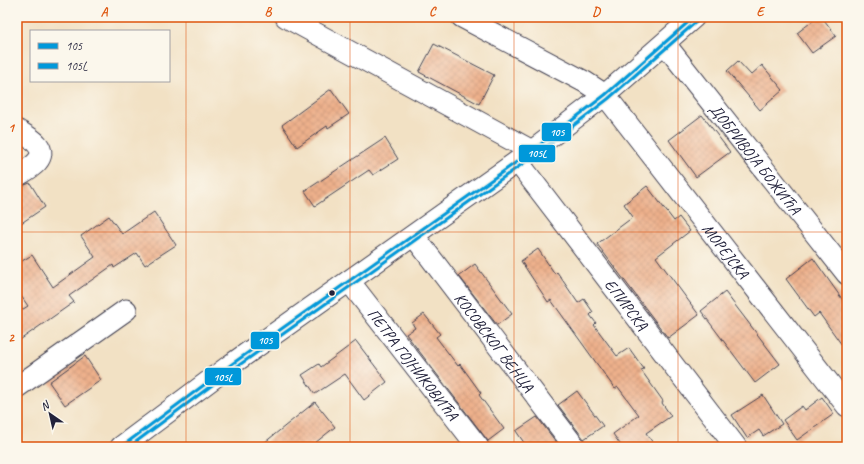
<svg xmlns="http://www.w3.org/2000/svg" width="864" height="464" font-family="Caveat,sans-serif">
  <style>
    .building { fill: url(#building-cross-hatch) }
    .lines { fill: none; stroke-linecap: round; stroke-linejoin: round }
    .minor-casing { stroke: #413f50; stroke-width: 23 }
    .minor { stroke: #fff; stroke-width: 21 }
    .bus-1-casing { stroke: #fbf7ec; stroke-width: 6 }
    .bus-2-casing { stroke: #fbf7ec; stroke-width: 6 }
    .bus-1 { stroke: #0098da; stroke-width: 3 }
    .bus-2 { stroke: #0098da; stroke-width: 3 }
    .grid { fill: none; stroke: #de560e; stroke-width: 1; stroke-opacity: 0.55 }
    .bus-dot { fill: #22223b; stroke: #fbf7ec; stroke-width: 1.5 }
    .labels { text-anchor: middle; stroke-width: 3; stroke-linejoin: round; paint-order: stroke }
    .street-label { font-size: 16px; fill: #22223b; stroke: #fbf7ec }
    .line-badge { stroke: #fbf7ec; stroke-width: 1.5 }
    .badge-label { font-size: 11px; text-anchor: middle; font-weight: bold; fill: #fff }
    .neatline { fill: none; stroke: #de560e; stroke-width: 1.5 }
    .grid-label { font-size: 13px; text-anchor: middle; font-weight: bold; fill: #de560e }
  </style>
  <defs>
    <pattern id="building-cross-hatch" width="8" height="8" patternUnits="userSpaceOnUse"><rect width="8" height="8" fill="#edb08b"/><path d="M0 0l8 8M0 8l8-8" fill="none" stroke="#cb9779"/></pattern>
  </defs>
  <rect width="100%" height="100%" fill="#fbf7ec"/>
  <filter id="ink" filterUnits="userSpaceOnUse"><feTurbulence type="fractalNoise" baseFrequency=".025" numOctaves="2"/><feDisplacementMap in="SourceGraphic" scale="8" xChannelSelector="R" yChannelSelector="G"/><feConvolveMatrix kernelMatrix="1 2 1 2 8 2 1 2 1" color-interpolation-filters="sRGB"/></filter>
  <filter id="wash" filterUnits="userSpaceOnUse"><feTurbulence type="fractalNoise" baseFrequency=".012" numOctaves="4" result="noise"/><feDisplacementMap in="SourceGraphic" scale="16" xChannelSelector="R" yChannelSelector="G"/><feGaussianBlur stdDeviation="0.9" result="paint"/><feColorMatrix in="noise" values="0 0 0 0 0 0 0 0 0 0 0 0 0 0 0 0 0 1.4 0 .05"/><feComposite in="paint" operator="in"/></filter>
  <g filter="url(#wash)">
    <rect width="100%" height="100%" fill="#f2e1c4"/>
    <g id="blocks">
      <!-- building -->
      <g class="building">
        <path d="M818 17H822L836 36 812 53 797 33Z"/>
        <path d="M434 44 494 75 479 104 419 72Z"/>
        <path d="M738 61 751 75 762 65 783 90 760 110 727 71Z"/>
        <path d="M331 89 349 114 328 128 327 126 297 147 282 125Z"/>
        <path d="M702 115 730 152 696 177 669 140Z"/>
        <path d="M385 138 398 159 373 175 369 170 315 206 305 191Z"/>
        <path d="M30 183 45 207 17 226V188Z"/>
        <path d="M647 186 674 221 679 217 690 231 656 257 699 315 668 338 597 244 633 217 624 204Z"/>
        <path d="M154 212 176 245 145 265 137 253 114 268 113 265 69 296 74 302 17 342V313L28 306 17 290V264L32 255 53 287 95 257 81 236 109 216 122 234Z"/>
        <path d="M538 249 555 274 557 272 578 303 584 299 593 312 590 315 596 323 594 325 617 356 629 348 644 369 641 370 663 401 662 403 671 416 646 433 656 447H622L613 434 639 415 618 387 615 389 551 300 548 302 521 261Z"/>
        <path d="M813 258 847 306V352L819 313 814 317 786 279Z"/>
        <path d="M475 264 512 314 497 325 459 276Z"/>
        <path d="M725 292 780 364 755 383 701 311Z"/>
        <path d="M424 314 440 334 436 337 458 366 460 364 481 393 479 395 504 429 488 441 406 334 415 328 412 323Z"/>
        <path d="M356 341 387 382 364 400 345 374 315 394 302 375 319 364 321 367Z"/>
        <path d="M85 356 101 380 65 405 49 382Z"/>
        <path d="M577 391 603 426 584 439 558 405Z"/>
        <path d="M763 395 782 424 763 436 759 430 747 438 732 415Z"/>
        <path d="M822 397 834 414 797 440 783 420 802 406 805 410Z"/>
        <path d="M315 402 335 427 310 447H259Z"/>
        <path d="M537 417 560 447H527L516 431Z"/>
      </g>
    </g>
  </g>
  <g filter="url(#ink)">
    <use href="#blocks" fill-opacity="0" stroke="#413f50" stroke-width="1"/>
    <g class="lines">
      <!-- minor casing -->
      <g class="minor-casing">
        <g id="minor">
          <path d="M286 17 532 151"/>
          <path id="s1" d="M462 17 585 82 605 95 847 406"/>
          <path id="s2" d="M665 44 847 274"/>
          <path d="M17 130C23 134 32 138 37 144 50 159 27 170 17 176"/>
          <path id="s3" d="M518 162 736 447"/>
          <path id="s4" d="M414 236 575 447"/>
          <path id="s5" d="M349 281 478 447"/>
          <path d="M17 387 126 310"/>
          <path d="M121 447 232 364 532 151 605 95 694 17"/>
        </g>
      </g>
      <!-- minor -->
      <use href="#minor" class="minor"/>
      <!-- bus-1 casing -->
      <g class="bus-1-casing">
        <path id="bus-1" d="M121 447 232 364 532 151 605 95 694 17"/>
      </g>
      <!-- bus-2 casing -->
      <g class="bus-2-casing">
        <path id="bus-2" d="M129 447 235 368 535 155 608 99 697 21"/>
      </g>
      <!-- bus-1 -->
      <use href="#bus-1" class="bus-1"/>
      <!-- bus-2 -->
      <use href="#bus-2" class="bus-2"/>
    </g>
  </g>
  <!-- grid -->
  <path class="grid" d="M186 17V447M350 17V447M514 17V447M678 17V447M17 232H847"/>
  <!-- markers -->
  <circle class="bus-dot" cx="332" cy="293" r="3.5"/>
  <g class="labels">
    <!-- street labels -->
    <g class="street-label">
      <text dy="6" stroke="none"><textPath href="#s2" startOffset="146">ДОБРИВОЈА БОЖИЋА</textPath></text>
      <text dy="6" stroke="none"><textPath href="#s1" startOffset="360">МОРЕЈСКА</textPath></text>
      <text dy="6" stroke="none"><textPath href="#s3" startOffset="179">ЕПИРСКА</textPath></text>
      <text dy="6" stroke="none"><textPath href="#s4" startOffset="133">КОСОВСКОГ ВЕНЦА</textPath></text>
      <text dy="6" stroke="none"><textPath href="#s5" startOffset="105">ПЕТРА ГОЈНИКОВИЋА</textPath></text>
    </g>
  </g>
  <g class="line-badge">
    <rect x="541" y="122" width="31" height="20" rx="4" fill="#0098da"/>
    <rect x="518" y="144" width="38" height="19" rx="4" fill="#0098da"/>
    <rect x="250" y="331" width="30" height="19" rx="4" fill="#0098da"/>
    <rect x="204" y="367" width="38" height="19" rx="4" fill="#0098da"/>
  </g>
  <g class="badge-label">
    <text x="557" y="136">105</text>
    <text x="537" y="157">105L</text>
    <text x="265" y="344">105</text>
    <text x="223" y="381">105L</text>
  </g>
  <!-- margin -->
  <rect width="864" height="464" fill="none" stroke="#fbf7ec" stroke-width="44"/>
  <!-- legend -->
  <rect x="30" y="30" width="140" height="52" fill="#fbf7ec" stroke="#a4a2a5"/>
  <rect x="38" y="43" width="20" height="6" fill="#0098da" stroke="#a4a2a5"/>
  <text x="66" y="50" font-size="12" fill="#22223b">105</text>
  <rect x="38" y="63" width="20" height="6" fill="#0098da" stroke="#a4a2a5"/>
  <text x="66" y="70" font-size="12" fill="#22223b">105L</text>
  <!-- north arrow -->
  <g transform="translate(50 414) rotate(326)" stroke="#fbf7ec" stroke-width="3" paint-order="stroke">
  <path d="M0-3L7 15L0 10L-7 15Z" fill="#22223b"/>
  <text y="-6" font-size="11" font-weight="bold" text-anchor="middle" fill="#22223b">N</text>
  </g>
  <rect x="22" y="22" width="820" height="420" class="neatline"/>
  <g class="grid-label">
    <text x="104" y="16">A</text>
    <text x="268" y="16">B</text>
    <text x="432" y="16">C</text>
    <text x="596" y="16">D</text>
    <text x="760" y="16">E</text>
    <text x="11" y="132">1</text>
    <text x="11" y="342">2</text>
  </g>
</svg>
